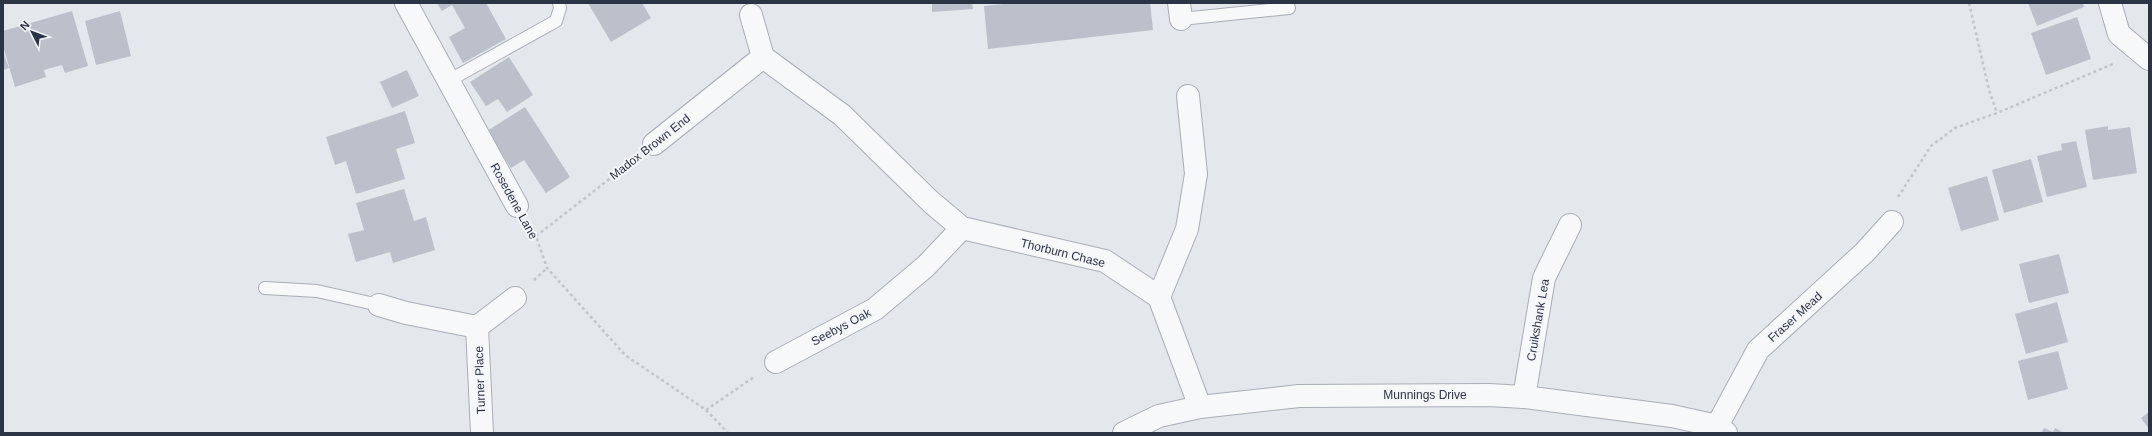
<svg xmlns="http://www.w3.org/2000/svg" width="2152" height="436" font-family="Arial,sans-serif">
  <style>
    .building { fill: #bbc0ca }
    .lines { fill: none; stroke-linecap: round; stroke-linejoin: round }
    .lane-casing { stroke: #a9aeb7; stroke-width: 14 }
    .street-casing { stroke: #a9aeb7; stroke-width: 24 }
    .path { stroke: #c2c5cb; stroke-width: 2.5; stroke-dasharray: 3 3; stroke-linecap: butt }
    .lane { stroke: #f7f8fa; stroke-width: 12 }
    .street { stroke: #f7f8fa; stroke-width: 22 }
    .labels { text-anchor: middle; stroke-width: 4; stroke-linejoin: round; paint-order: stroke }
    .street-label { font-size: 12px; fill: #2b3445; stroke: #f4f6f9 }
  </style>
  <rect width="100%" height="100%" fill="#e4e7ec"/>
  <!-- building -->
  <g class="building">
    <path d="M437 3H486L506 39 463 63 449 37 465 28 452 5 442 11Z"/>
    <path d="M588 3H642L651 18 611 42Z"/>
    <path d="M932 3H972L973 9 932 12Z"/>
    <path d="M1013 3H1150L1153 30 988 49 984 6Z"/>
    <path d="M2028 3H2083L2084 7 2037 26Z"/>
    <path d="M72 11 88 66 65 73 62 65 44 70 46 77 15 87 3 46V31Z"/>
    <path d="M120 11 131 56 96 65 85 21Z"/>
    <path d="M2077 17 2091 59 2046 75 2031 33Z"/>
    <path d="M3 52 9 68 3 70Z"/>
    <path d="M509 57 533 95 507 112 498 99 486 106 470 82Z"/>
    <path d="M407 70 419 96 392 108 380 82Z"/>
    <path d="M525 107 570 177 546 193 524 160 511 168 487 131Z"/>
    <path d="M405 111 415 143 396 149 405 179 356 194 346 161 335 165 326 137Z"/>
    <path d="M2108 126V130L2130 127 2137 173 2093 180 2085 130Z"/>
    <path d="M2076 141 2087 187 2047 197 2037 156 2062 150 2061 144Z"/>
    <path d="M2031 159 2043 202 2004 213 1992 170Z"/>
    <path d="M1987 176 1999 220 1961 231 1948 188Z"/>
    <path d="M404 189 414 221 426 217 435 250 393 263 390 252 356 262 348 234 364 230 356 203Z"/>
    <path d="M2059 254 2069 293 2029 303 2019 264Z"/>
    <path d="M2057 302 2068 342 2026 354 2015 314Z"/>
    <path d="M2058 351 2068 389 2028 400 2018 361Z"/>
    <path d="M2149 412V429L2141 418Z"/>
    <path d="M2044 428 2053 432 2055 428 2064 433H2041Z"/>
  </g>
  <g class="lines">
    <!-- lane casing -->
    <g class="lane-casing">
      <g id="lane">
        <path d="M1181 19 1289 8"/>
        <path d="M448 81 556 21 560 8 559 3"/>
        <path d="M265 288 317 291 379 305"/>
      </g>
    </g>
    <!-- street casing -->
    <g class="street-casing">
      <g id="street">
        <path d="M406 3 517 206"/>
        <path d="M1179 3 1181 19"/>
        <path d="M2110 3 2119 34 2149 59"/>
        <path d="M751 15 763 57 842 115 931 202 962 228 1105 261 1159 297 1200 407"/>
        <path d="M654 144 763 57"/>
        <path d="M1159 297 1187 229 1196 174 1188 96"/>
        <path d="M379 305 406 313 477 327"/>
        <path d="M776 362 875 309 926 266 962 228"/>
        <path d="M1524 397 1544 278 1570 225"/>
        <path d="M1717 426 1758 350 1864 253 1892 222"/>
        <path d="M482 433 477 327 515 298"/>
        <path d="M1124 433 1159 416 1200 407 1299 396 1489 395 1524 397 1672 416 1717 426 1726 433"/>
      </g>
    </g>
    <!-- path -->
    <g class="path">
      <path d="M1969 3 1989 90 1997 113"/>
      <path d="M1898 197 1931 146 1955 128 1997 113 2113 64"/>
      <path d="M531 228 536 236 547 268 625 355 706 410 728 433"/>
      <path d="M536 236 634 160"/>
      <path d="M534 280 547 268"/>
      <path d="M706 410 754 377"/>
    </g>
    <!-- lane -->
    <use href="#lane" class="lane"/>
    <!-- street -->
    <use href="#street" class="street"/>
  </g>
  <g class="labels">
    <!-- street labels -->
    <g class="street-label">
      <text transform="translate(650 147) rotate(-38)" y="4">Madox Brown End</text>
      <text transform="translate(514 201) rotate(61)" y="4">Rosedene Lane</text>
      <text transform="translate(1063 253) rotate(14)" y="4">Thorburn Chase</text>
      <text transform="translate(1795 317) rotate(-42)" y="4">Fraser Mead</text>
      <text transform="translate(1538 320) rotate(-80)" y="4">Cruikshank Lea</text>
      <text transform="translate(841 327) rotate(-28)" y="4">Seebys Oak</text>
      <text transform="translate(480 380) rotate(-92)" y="4">Turner Place</text>
      <text x="1425" y="399">Munnings Drive</text>
    </g>
  </g>
  <!-- border -->
  <rect width="2152" height="436" fill="none" stroke="#2b3445" stroke-width="8"/>
  <!-- north arrow -->
  <g transform="translate(32 32) rotate(312)" stroke="#f4f6f9" stroke-width="3" paint-order="stroke">
  <path d="M0-3L7 15L0 10L-7 15Z" fill="#2b3445"/>
  <text y="-6" font-size="11" font-weight="bold" text-anchor="middle" fill="#2b3445">N</text>
  </g>
</svg>
